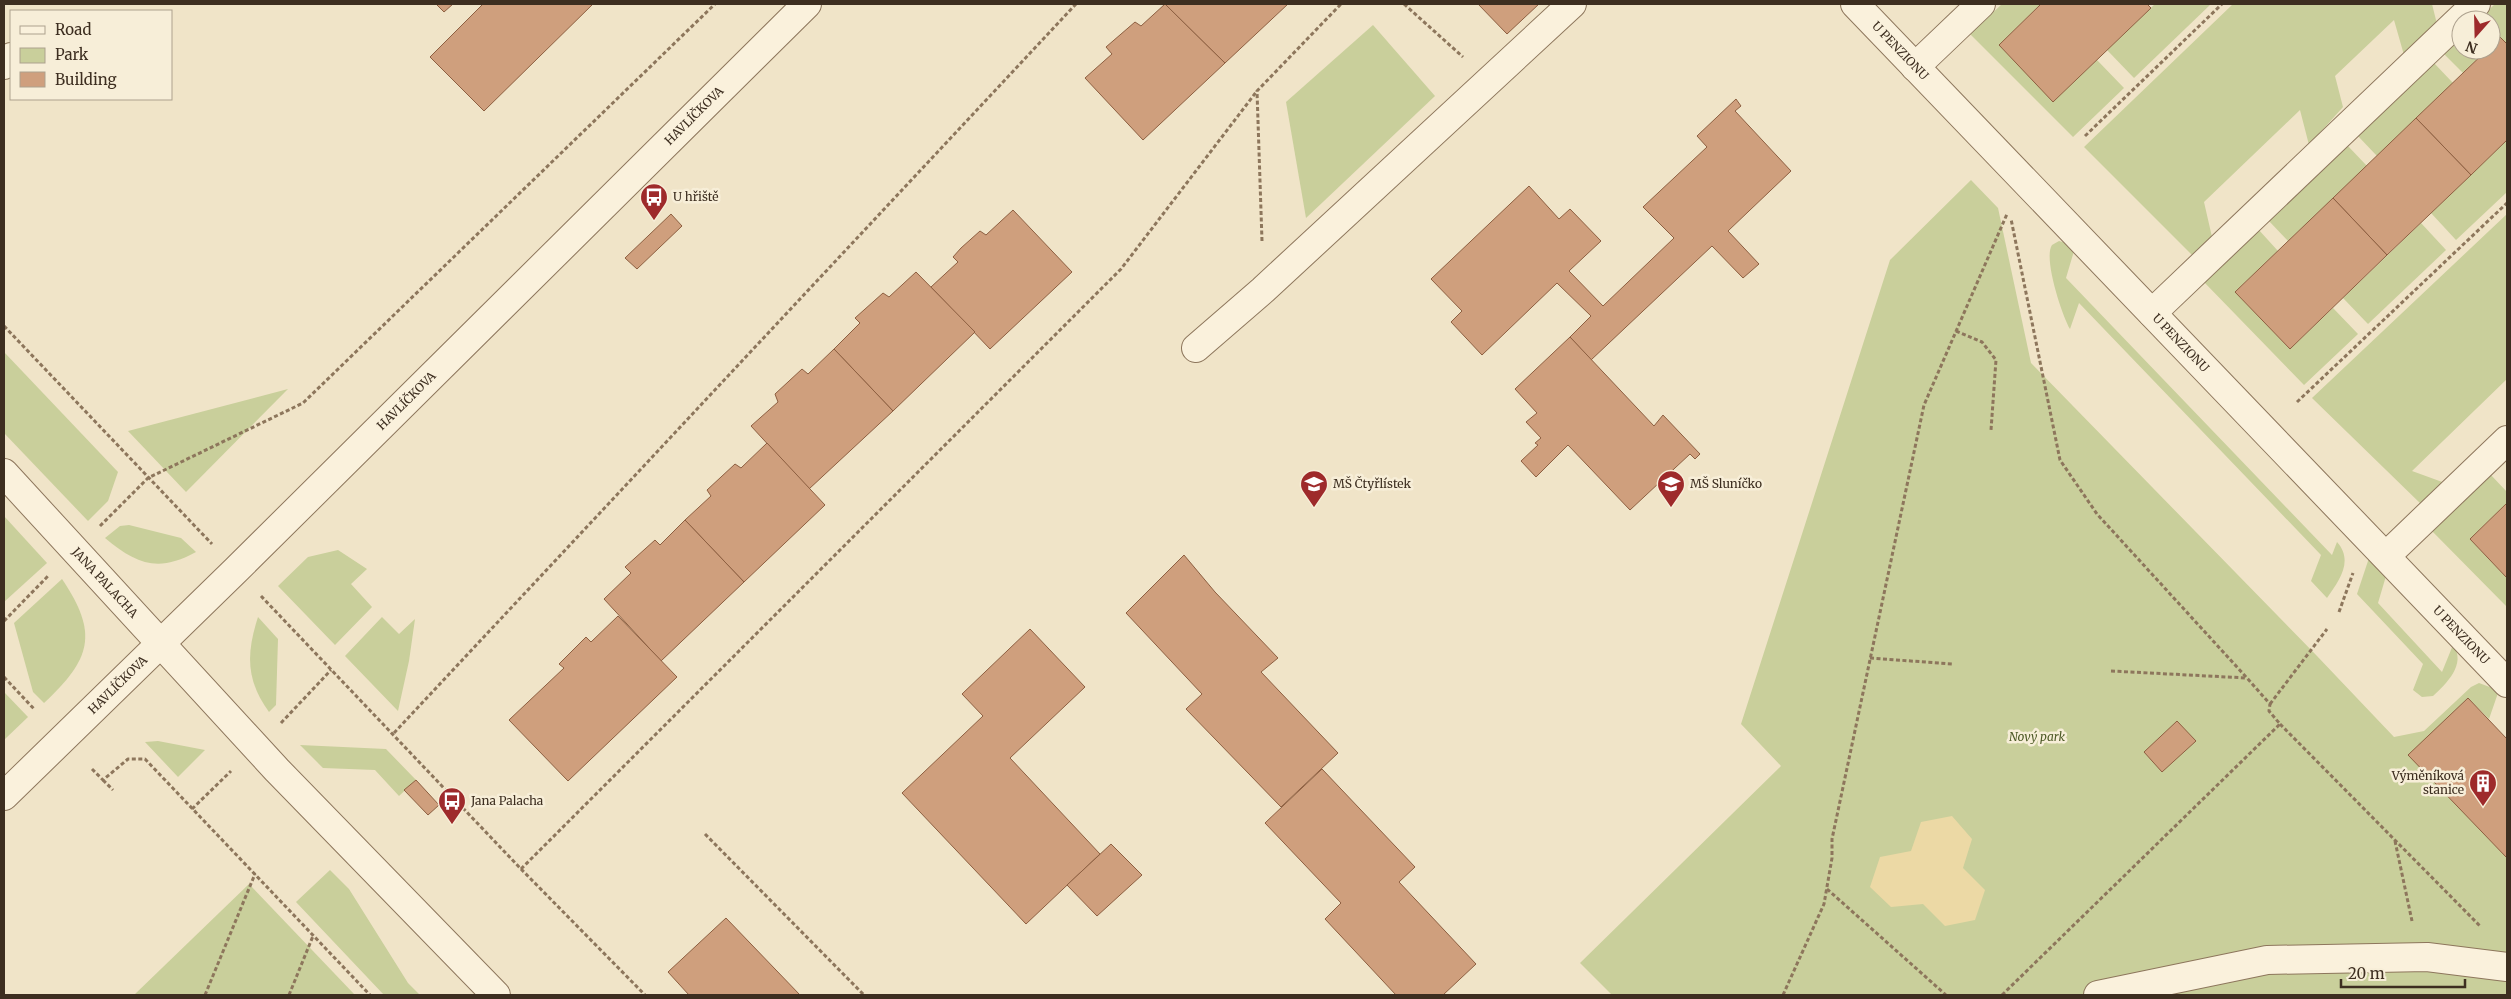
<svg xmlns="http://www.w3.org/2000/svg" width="2511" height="999" font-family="Merriweather,serif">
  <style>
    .green { fill: #c9cf9b }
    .sand { fill: #ecd9a5 }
    .building { fill: #cf9f7d; stroke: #8d5f41 }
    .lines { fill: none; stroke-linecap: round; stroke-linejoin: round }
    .minor-casing { stroke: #8d765c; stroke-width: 30 }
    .path { stroke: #8d765c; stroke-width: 3; stroke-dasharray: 4 2.5; stroke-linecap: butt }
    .minor { stroke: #faf1dc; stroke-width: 28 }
    .labels { text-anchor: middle; stroke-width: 5; stroke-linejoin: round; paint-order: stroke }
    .street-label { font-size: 12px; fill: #3d2e20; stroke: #f7eed8 }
    .poi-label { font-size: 12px; fill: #3d2e20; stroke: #f7eed8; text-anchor: start }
    .park-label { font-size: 12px; font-style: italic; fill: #4d5a26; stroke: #f7eed8 }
  </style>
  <rect width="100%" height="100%" fill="#f0e4c8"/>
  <!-- green -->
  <g class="green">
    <path d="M2002 4H2041L1999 45 2053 101 2097 60 2124 88 2073 137 1970 34Z"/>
    <path d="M2155 4H2211L2134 78 2107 50Z"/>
    <path d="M2233 4H2432L2437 24 2404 55 2394 20 2335 76 2343 107 2309 145 2300 110 2204 202 2212 237 2193 256 2084 147Z"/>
    <path d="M2495 4H2507V44L2500 37 2491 46V20H2478Z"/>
    <path d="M1373 25 1435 96 1306 218 1286 102Z"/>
    <path d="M2461 36V50H2487L2463 73 2443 53Z"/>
    <path d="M2433 62 2453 83 2377 156 2357 135Z"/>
    <path d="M2507 140V192L2456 240 2431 213Z"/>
    <path d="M2347 145 2367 166 2288 241 2268 220Z"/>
    <path d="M1971 180 1998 208 2031 363 2317 656 2394 737 2424 731 2471 687 2479 683 2495 689 2498 693 2489 719 2468 698 2409 755 2507 858V995H1612L1580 963 1781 766 1741 724 1890 260Z"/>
    <path d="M2507 214V379L2412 471 2445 483 2422 505 2312 398Z"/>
    <path d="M2421 223 2446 250 2368 324 2343 298Z"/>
    <path d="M2258 229 2278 251 2235 292 2290 349 2333 308 2358 334 2304 385 2203 281Z"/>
    <path d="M2059 241 2066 243 2074 251 2066 278 2332 555 2337 542C2354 561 2339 581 2327 598L2311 581 2321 555 2079 303 2070 329C2062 315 2043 258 2052 245Z"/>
    <path d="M4 352 118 472 108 501 88 521 4 433Z"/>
    <path d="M288 389 186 492 128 431Z"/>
    <path d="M2490 474 2507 492V503L2470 539 2507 578V607L2431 530Z"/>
    <path d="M4 516 47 563 4 602Z"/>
    <path d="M129 525 181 538 196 552C158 573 136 564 105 538L120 526Z"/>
    <path d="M338 550 367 569 351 584 372 607 335 645 278 586 308 557Z"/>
    <path d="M2369 558 2386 576 2378 603 2442 672 2453 645C2467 664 2446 684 2433 696L2422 697 2413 690 2423 664 2357 594Z"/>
    <path d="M62 579C99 634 91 659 44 703L33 692 14 623Z"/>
    <path d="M258 617 278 639 276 705 269 712C246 680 246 654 258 617Z"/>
    <path d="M382 617 399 634 415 619 409 661 398 711 345 656Z"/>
    <path d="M4 692 28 717 4 740Z"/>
    <path d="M158 741 205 750 178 777 145 742Z"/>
    <path d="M300 745 386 749 416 780 399 796 375 770 323 768Z"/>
    <path d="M330 870 349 889 408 983 420 995H384L296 902Z"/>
    <path d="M249 884 355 995H134Z"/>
  </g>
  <!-- sand -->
  <path class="sand" d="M1952 816 1972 839 1963 868 1985 890 1975 920 1945 926 1923 904 1891 907 1870 887 1880 857 1911 851 1921 822Z"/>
  <!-- building -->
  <g class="building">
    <path d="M436 4H453L444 12Z"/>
    <path d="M483 4H593L484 111 430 57Z"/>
    <path d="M1165 4 1225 63 1143 140 1085 78 1112 54 1106 47 1135 22 1141 26Z"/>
    <path d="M1165 4H1288L1225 63Z"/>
    <path d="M1478 4H1539L1507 34Z"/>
    <path d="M2041 4H2147L2151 8 2053 102 1999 45Z"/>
    <path d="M2500 37 2507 44V140L2471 175 2416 118 2487 50H2491V46Z"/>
    <path d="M1736 99 1741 106 1735 111 1791 171 1728 231 1759 264 1743 278 1712 246 1591 360 1570 337 1591 316 1557 283 1482 355 1451 322 1462 311 1431 279 1529 186 1559 219 1570 209 1601 241 1569 271 1603 306 1674 238 1643 207 1707 147 1697 136Z"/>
    <path d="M2416 118 2471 175 2387 255 2333 198Z"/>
    <path d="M2333 198 2387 255 2290 349 2235 292Z"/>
    <path d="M1013 210 1072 272 990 349 931 287 958 262 953 257 961 248 980 231 986 235Z"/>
    <path d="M671 214 682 226 637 269 625 258Z"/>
    <path d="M916 272 975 332 893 411 834 349 860 323 855 318 883 293 889 297Z"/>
    <path d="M1570 337 1654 426 1663 415 1700 454 1695 459 1690 454 1630 510 1568 445 1536 477 1521 461 1538 445 1535 443 1541 438 1526 422 1537 413 1515 389Z"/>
    <path d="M834 349 893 411 809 489 751 426 778 402 775 394 802 369 808 374Z"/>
    <path d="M767 443 825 505 744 582 685 520 711 496 707 490 735 464 741 468Z"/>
    <path d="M2507 503V578L2470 539Z"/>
    <path d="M685 520 744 582 661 661 604 599 631 573 625 567 655 540 660 545Z"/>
    <path d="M1184 555 1215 592 1278 658 1261 672 1338 753 1281 807 1186 709 1202 694 1126 613Z"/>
    <path d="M618 616 677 677 568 781 509 720 564 668 559 664 586 637 591 642Z"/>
    <path d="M1030 629 1085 687 1010 758 1100 854 1026 924 902 793 983 716 962 694Z"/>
    <path d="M2468 698 2507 739V858L2408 755Z"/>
    <path d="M2177 721 2196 741 2162 772 2144 752Z"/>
    <path d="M1322 769 1415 867 1399 882 1476 964 1443 995H1396L1325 919 1341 903 1265 823Z"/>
    <path d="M416 780 439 805 428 815 404 790Z"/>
    <path d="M1111 844 1142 875 1097 916 1067 885Z"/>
    <path d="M726 918 800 995H689L668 972Z"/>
  </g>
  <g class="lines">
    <!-- minor casing -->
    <g class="minor-casing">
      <g id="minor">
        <path id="s1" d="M1855 4 2507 683"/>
        <path d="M4 65 11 57"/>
        <path d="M1915 67 1981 4"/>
        <path d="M2152 313 2476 4"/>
        <path d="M1196 348 1263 290 1572 4"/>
        <path id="s2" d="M4 473 277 770 496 995"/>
        <path d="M2386 556 2507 440"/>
        <path id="s3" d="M4 796 236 570 807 4"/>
        <path d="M2098 995 2267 960 2427 957 2507 967"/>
      </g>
    </g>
    <!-- path -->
    <g class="path">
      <path d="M1404 4 1463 57"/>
      <path d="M2085 136 2222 4"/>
      <path d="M1262 241 1257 91 1341 4"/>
      <path d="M4 326 212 544"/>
      <path d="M1956 331 1982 342 1996 360 1991 430"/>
      <path d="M2297 402 2507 203"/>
      <path d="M100 526 148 478 303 403 715 4"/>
      <path d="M261 596 521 869 645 995"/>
      <path d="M2339 612 2353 573"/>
      <path d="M4 621 49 575"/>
      <path d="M1870 658 1952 664"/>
      <path d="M2111 671 2247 678"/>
      <path d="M4 677 35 710"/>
      <path d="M2270 704 2327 629"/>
      <path d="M281 723 331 670"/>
      <path d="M2280 724 2480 926"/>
      <path d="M394 733 1076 4"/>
      <path d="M92 769 103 780 128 759H145L370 995"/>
      <path d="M103 780 113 790"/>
      <path d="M192 809 231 771"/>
      <path d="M705 834 864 995"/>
      <path d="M2395 841 2412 921"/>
      <path d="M521 869 1121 269 1257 91"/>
      <path d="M1827 889 1946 995"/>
      <path d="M205 995 255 874"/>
      <path d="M289 995 313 936"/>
      <path d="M1783 995 1824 904 1832 858V839L1924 405 2007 214"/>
      <path d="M2002 995 2280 724 2269 711 2270 704 2247 678 2097 514 2060 460 2011 219"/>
    </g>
    <!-- minor -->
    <use href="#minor" class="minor"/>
  </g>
  <!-- icons -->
  <defs>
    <g id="bus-pin" transform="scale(1.4375)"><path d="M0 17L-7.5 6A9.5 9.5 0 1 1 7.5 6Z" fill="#9e2a2b" stroke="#f7eed8"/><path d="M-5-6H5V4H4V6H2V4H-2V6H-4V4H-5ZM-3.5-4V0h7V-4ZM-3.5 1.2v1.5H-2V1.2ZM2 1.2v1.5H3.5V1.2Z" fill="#fff"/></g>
    <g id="school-pin" transform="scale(1.4375)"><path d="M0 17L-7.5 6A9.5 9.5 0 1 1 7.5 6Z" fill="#9e2a2b" stroke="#f7eed8"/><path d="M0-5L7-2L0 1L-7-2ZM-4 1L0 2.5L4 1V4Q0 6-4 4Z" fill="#fff"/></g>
    <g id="building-pin" transform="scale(1.4375)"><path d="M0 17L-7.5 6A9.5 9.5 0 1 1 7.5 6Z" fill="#9e2a2b" stroke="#f7eed8"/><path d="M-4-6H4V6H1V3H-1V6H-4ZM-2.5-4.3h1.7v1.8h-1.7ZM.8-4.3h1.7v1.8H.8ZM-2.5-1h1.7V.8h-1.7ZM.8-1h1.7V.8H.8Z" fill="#fff"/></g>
  </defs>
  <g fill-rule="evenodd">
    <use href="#bus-pin" x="654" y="197"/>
    <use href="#school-pin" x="1314" y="484"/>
    <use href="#school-pin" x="1671" y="484"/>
    <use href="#building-pin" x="2483" y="783"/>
    <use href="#bus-pin" x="452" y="801"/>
  </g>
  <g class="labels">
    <!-- street labels -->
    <g class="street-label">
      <text dy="4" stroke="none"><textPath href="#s1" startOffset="65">U PENZIONU</textPath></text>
      <text dy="4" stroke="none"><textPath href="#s3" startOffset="969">HAVLÍČKOVA</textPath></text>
      <text dy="4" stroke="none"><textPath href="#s1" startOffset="470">U PENZIONU</textPath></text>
      <text dy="4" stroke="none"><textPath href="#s3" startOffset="564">HAVLÍČKOVA</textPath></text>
      <text dy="4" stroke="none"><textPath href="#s2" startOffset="149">JANA PALACHA</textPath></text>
      <text dy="4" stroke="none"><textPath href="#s1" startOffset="875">U PENZIONU</textPath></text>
      <text dy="4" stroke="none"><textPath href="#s3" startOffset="159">HAVLÍČKOVA</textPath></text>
    </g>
    <!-- poi labels -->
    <g class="poi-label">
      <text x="673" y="201">U hřiště</text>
      <text x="1333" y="488">MŠ Čtyřlístek</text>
      <text x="1690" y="488">MŠ Sluníčko</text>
      <text x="2464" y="780" text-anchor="end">Výměníková<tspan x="2464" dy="14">stanice</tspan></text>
      <text x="471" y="805">Jana Palacha</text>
    </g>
    <!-- park labels -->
    <g class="park-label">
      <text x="2037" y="741">Nový park</text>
    </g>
  </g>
  <!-- border -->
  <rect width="2511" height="999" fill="none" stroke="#3d2e20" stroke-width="10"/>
  <!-- legend -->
  <rect x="10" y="10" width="162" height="90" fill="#f7eed8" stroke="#ada18e"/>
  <rect x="20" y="26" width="25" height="8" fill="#faf1dc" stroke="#ada18e"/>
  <text x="55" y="35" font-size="15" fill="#3d2e20">Road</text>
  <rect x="20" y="48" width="25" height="15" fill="#c9cf9b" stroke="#ada18e"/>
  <text x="55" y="60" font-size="15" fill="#3d2e20">Park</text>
  <rect x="20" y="72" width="25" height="15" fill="#cf9f7d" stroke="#ada18e"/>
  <text x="55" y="85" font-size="15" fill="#3d2e20">Building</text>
  <!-- north arrow -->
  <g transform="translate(2476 35) rotate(200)"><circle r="24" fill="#f7eed8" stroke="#ada18e"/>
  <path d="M0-4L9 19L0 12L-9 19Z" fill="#9e2a2b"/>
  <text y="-8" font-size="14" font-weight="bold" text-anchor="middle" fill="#3d2e20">N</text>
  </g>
  <!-- scale -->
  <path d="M2341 979v8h124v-8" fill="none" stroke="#3d2e20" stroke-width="2.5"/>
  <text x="2348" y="979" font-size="15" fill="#3d2e20" stroke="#f7eed8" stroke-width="4" paint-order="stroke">20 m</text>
</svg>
